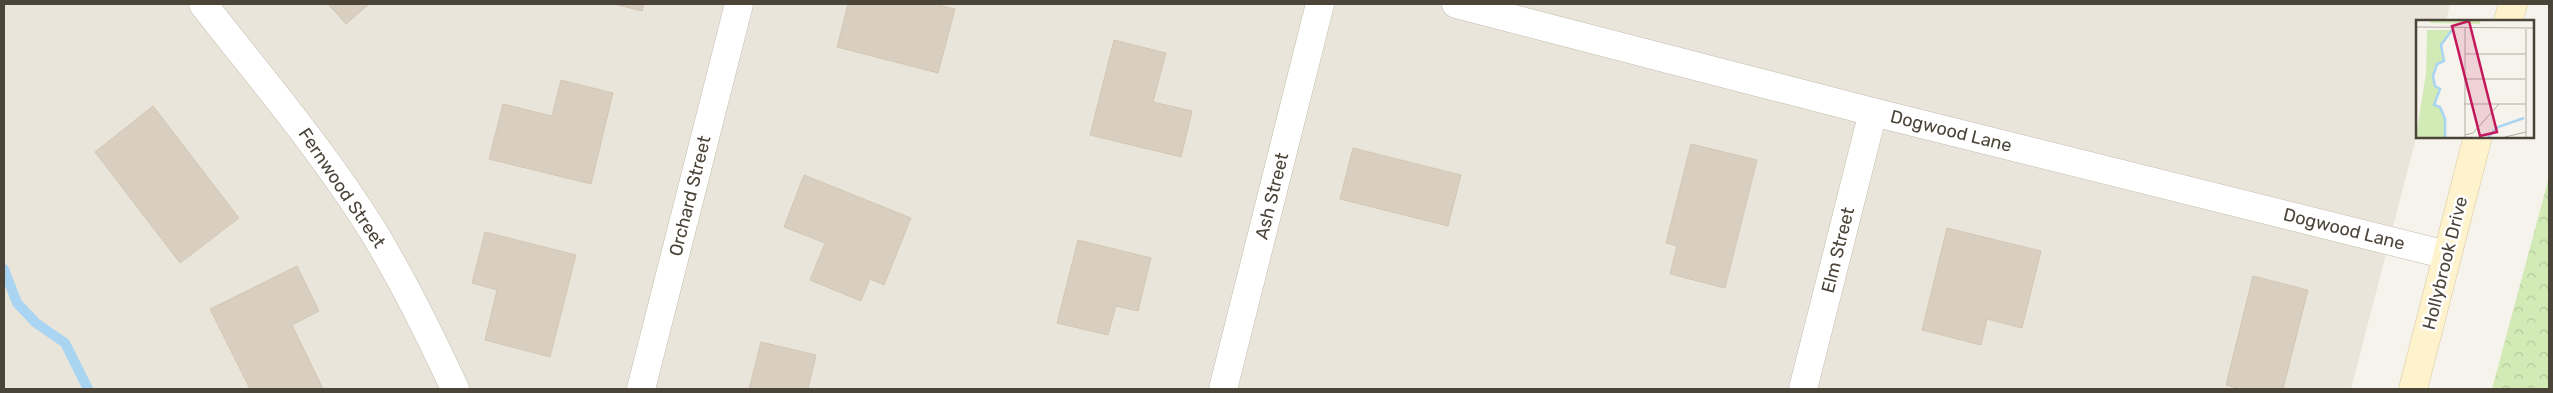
<svg xmlns="http://www.w3.org/2000/svg" width="2553" height="393" font-family="Rubik,sans-serif">
  <style>
    .residential { fill: #eae5da }
    .park { fill: url(#park-crowns) }
    .lines { fill: none; stroke-linecap: round; stroke-linejoin: round }
    .stream { stroke: #a9d4f2; stroke-width: 10 }
    .building { fill: #d8cfc1; stroke: #d3c7b4 }
    .street-casing { stroke: #c2bbae; stroke-width: 29 }
    .secondary-casing { stroke: #d6c79b; stroke-width: 29 }
    .street { stroke: #fff; stroke-width: 28 }
    .secondary { stroke: #fff3cd; stroke-width: 28 }
    .labels { text-anchor: middle; stroke-width: 5; stroke-linejoin: round; paint-order: stroke }
    .street-label { font-size: 18px; fill: #4b4439; stroke: #fff }
    .inset-river { fill: none; stroke: #a9d4f2; stroke-width: 2.5 }
    .inset-road { fill: none; stroke: #b2ada4; stroke-width: 1 }
    .view { fill: #c2185b; fill-opacity: 0.15; stroke: #c2185b; stroke-width: 2.5 }
    .inset-edge { fill: none; stroke: #4b4439; stroke-width: 2.5 }
  </style>
  <defs>
    <pattern id="park-crowns" width="20" height="18" patternUnits="userSpaceOnUse" patternTransform="scale(1.25)"><rect width="20" height="18" fill="#d2eab5"/><path d="M2 6a3 3 0 1 1 6 0M12 15a3 3 0 1 1 6 0" fill="none" stroke="#b6ca9c"/></pattern>
  </defs>
  <rect width="100%" height="100%" fill="#f6f3ec"/>
  <!-- residential -->
  <path class="residential" d="M4 4H2450L2446 21H2417V134L2351 389H4Z"/>
  <!-- park -->
  <path class="park" d="M2549 177V389H2492Z"/>
  <g class="lines">
    <!-- stream -->
    <path class="stream" d="M4 269 17 303 36 323 65 343 88 389"/>
  </g>
  <!-- building -->
  <g class="building">
    <path d="M328 4H369L346 24Z"/>
    <path d="M614 4H644L642 11Z"/>
    <path d="M848 4H934L955 9 938 73 837 47Z"/>
    <path d="M1114 40 1166 53 1153 102 1192 111 1181 157 1090 135Z"/>
    <path d="M561 80 613 93 591 184 489 159 503 104 552 116Z"/>
    <path d="M153 106 239 218 180 263 95 152Z"/>
    <path d="M1691 144 1757 160 1725 288 1670 274 1677 246 1666 243Z"/>
    <path d="M1353 148 1461 175 1448 226 1340 199Z"/>
    <path d="M804 175 911 218 884 285 870 279 861 301 810 280 825 243 784 227Z"/>
    <path d="M1947 228 2041 251 2022 328 1987 319 1981 345 1922 330Z"/>
    <path d="M485 232 576 255 550 357 485 340 497 290 472 283Z"/>
    <path d="M1078 240 1151 258 1138 311 1116 306 1108 335 1057 323Z"/>
    <path d="M297 266 319 311 292 325 323 389H250L210 309Z"/>
    <path d="M2253 276 2308 290 2283 389H2241L2226 385Z"/>
    <path d="M761 342 816 355 808 389H749Z"/>
  </g>
  <g class="lines">
    <!-- street casing -->
    <g class="street-casing">
      <g id="street">
        <path d="M203 4C261 78 323 151 373 231 404 282 430 335 455 389"/>
        <path d="M1456 4 1873 112 2447 255"/>
        <path d="M641 389 739 4"/>
        <path d="M1223 389 1320 4"/>
        <path d="M1803 389 1873 112"/>
      </g>
    </g>
    <!-- secondary casing -->
    <g class="secondary-casing">
      <g id="secondary">
        <path d="M2508 21 2513 4"/>
        <path d="M2413 389 2478 136"/>
      </g>
    </g>
    <!-- street -->
    <use href="#street" class="street"/>
    <!-- secondary -->
    <use href="#secondary" class="secondary"/>
  </g>
  <g class="labels">
    <!-- street labels -->
    <g class="street-label">
      <text transform="translate(1951 131) rotate(14)" y="6">Dogwood Lane</text>
      <text transform="translate(342 188) rotate(56)" y="6">Fernwood Street</text>
      <text transform="translate(690 196) rotate(-76)" y="6">Orchard Street</text>
      <text transform="translate(1272 196) rotate(-76)" y="6">Ash Street</text>
      <text transform="translate(2344 229) rotate(14)" y="6">Dogwood Lane</text>
      <text transform="translate(1838 250) rotate(-76)" y="6">Elm Street</text>
      <text transform="translate(2445 263) rotate(-76)" y="6">Hollybrook Drive</text>
    </g>
  </g>
  <!-- overview -->
  <g transform="translate(2416 20)">
    <rect width="118" height="118" fill="#f6f3ec"/>
    <path d="M15 0H64V4L14 3ZM11 10H36L25 25 28 41 21 44 17 56 19 66 24 69 18 85 24 87 29 99V117H0L10 53Z" fill="#d2eab5"/>
    <path class="inset-river" d="M29 117V99L24 87 18 85 24 69 19 66 17 56 21 44 28 41 25 25 36 10M72 117 82 107 108 98"/>
    <path class="inset-road" d="M0 7 118 8M49 7V117M110 9V117M49 34H110M48 59H109M48 84H109M49 115 57 113 83 84M89 117 110 112"/>
    <path class="view" d="M53 1 81 112 64 116 36 6Z"/>
    <rect width="118" height="118" class="inset-edge"/>
  </g>
  <!-- border -->
  <rect width="2553" height="393" fill="none" stroke="#4b4439" stroke-width="10"/>
</svg>
